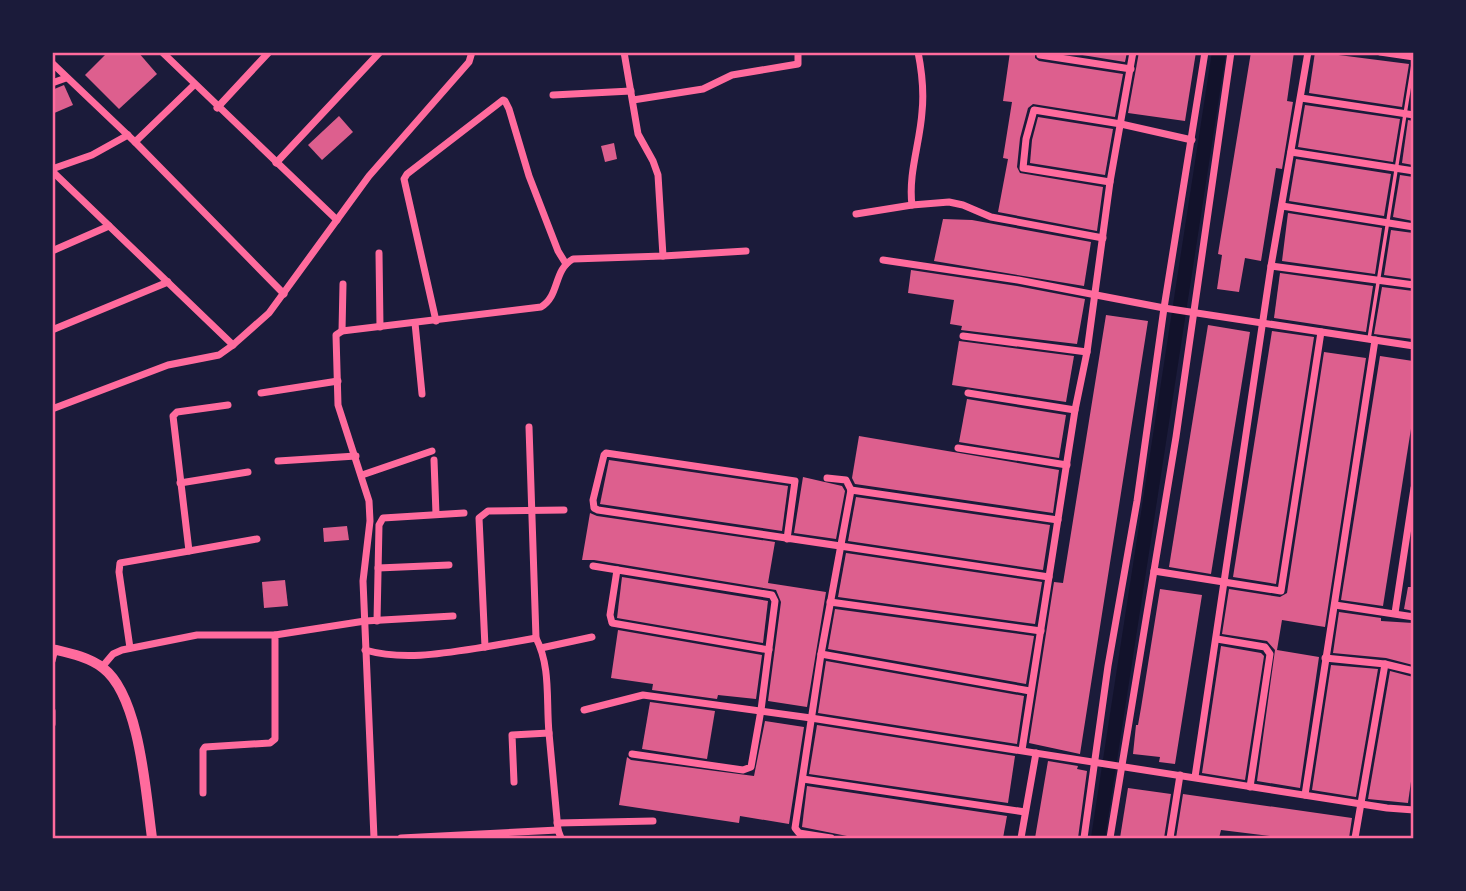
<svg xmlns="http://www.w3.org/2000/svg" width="1466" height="891" font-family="Quicksand,sans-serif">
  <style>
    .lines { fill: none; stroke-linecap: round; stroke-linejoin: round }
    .canal { stroke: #12122b; stroke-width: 14 }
    .building { fill: #dd5f8e }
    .service { stroke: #ff6b9d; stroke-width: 3.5 }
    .minor { stroke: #ff6b9d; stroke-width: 7 }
    .secondary { stroke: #ff6b9d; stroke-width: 10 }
    .neatline { fill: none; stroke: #ff6b9d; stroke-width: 2.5 }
  </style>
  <rect width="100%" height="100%" fill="#1b1b3a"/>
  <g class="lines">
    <!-- canal -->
    <path class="canal" d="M1098 838 1219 52"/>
  </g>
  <!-- building -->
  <g class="building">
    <path d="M108 52H138L157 74 119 109 85 75Z"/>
    <path d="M1010 52 1028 55V52H1035V58L1039 61 1123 74 1115 117 1033 104 1028 108 1020 138 1017 167 1020 173 1103 187 1097 231 998 212 1008 159 1003 158 1012 102 1003 101Z"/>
    <path d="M1064 52H1127L1125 62Z"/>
    <path d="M1139 52H1196L1185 121 1128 113Z"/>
    <path d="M1251 52H1294L1287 101 1293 102 1282 169 1276 168 1261 261 1245 258 1239 292 1217 289 1222 255 1218 254Z"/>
    <path d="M1315 52 1409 64 1402 107 1309 93Z"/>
    <path d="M64 85 73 105 52 114V90Z"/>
    <path d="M1305 105 1400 119 1393 162 1298 147Z"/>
    <path d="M339 116 353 132 322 160 308 145Z"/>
    <path d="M1038 117 1113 129 1105 175 1030 163 1032 140Z"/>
    <path d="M1408 120 1413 121V165L1402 163Z"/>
    <path d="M614 143 617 159 605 162 601 146Z"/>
    <path d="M1296 159 1391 174 1384 216 1289 201Z"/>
    <path d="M1400 175 1413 177V221L1393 217Z"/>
    <path d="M1288 213 1382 228 1375 274 1282 261Z"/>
    <path d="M943 219 972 220 1091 242 1084 286 934 261Z"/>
    <path d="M1391 230 1413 233V279L1384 275Z"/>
    <path d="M911 270 1017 286 1085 299 1077 344 961 330 962 326 950 324 954 300 908 293Z"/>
    <path d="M1280 273 1373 286 1366 332 1274 318Z"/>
    <path d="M1382 287 1413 291V339L1374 334Z"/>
    <path d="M1106 315 1148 321 1080 754 1029 743 1054 582 1063 583Z"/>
    <path d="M1208 325 1250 332 1211 574 1169 567Z"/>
    <path d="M1272 331 1314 337 1276 584 1233 577Z"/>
    <path d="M959 341 1074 356 1066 402 952 385Z"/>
    <path d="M1324 352 1366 358 1325 627 1282 620 1277 650 1319 657 1300 788 1257 781 1275 650 1267 641 1222 634 1229 589 1280 597 1287 593Z"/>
    <path d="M1380 356 1413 361V416L1383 606 1341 600Z"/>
    <path d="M967 399 1066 415 1059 458 959 442Z"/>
    <path d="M859 436 1059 470 1053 513 855 484 852 478Z"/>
    <path d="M609 460 788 486 782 531 600 504Z"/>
    <path d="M803 477 842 486 845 491 836 539 794 533Z"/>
    <path d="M856 497 1050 525 1043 570 848 541Z"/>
    <path d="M590 513 597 516 775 542 768 583 826 592 807 707 768 701 781 602 776 590 594 560H582Z"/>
    <path d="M347 526 349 540 324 542 323 528Z"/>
    <path d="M846 553 1042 582 1035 624 838 597Z"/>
    <path d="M622 577 768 601 763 643 617 618Z"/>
    <path d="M285 580 288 606 264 608 262 582Z"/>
    <path d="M1408 587H1413V611L1404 609Z"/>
    <path d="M1160 589 1202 595 1175 764 1159 762 1160 757 1133 754 1136 725H1138L1141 708Z"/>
    <path d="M835 609 1034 636 1026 684 828 649Z"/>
    <path d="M1339 612 1381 618V621L1413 623V665L1386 658 1333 653Z"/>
    <path d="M618 630 762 655 756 699 718 695 717 699 652 690 653 684 611 678Z"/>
    <path d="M1221 646 1261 653 1264 656 1245 780 1202 773Z"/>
    <path d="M826 661 1024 696 1017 744 818 713Z"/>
    <path d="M1331 665 1378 669 1356 797 1312 790Z"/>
    <path d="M1390 671 1413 677V767L1408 803 1368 799Z"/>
    <path d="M650 702 715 711 707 759 642 749Z"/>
    <path d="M765 721 804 727 789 824 740 816 739 823 619 805 627 757 631 760 754 776Z"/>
    <path d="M817 725 1015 756 1008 803 809 774Z"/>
    <path d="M1048 761 1078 766 1077 769 1087 771 1078 838H1035Z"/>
    <path d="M807 786 1007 816 1003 838H857L802 827Z"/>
    <path d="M1128 788 1171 794 1164 838H1120Z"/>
    <path d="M1183 794 1352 818 1349 838H1286L1221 830 1219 838H1176Z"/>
  </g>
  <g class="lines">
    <!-- service -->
    <path class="service" d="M1369 339 1414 58"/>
    <!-- minor -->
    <g class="minor">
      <path d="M162 52 337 220"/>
      <path d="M918 52C922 72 924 93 922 112 920 143 908 174 912 205L949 202 963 205 991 217 1103 238"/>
      <path d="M1380 52 1414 57"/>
      <path d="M1040 55 1131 69"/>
      <path d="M52 63 135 142 284 294"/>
      <path d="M52 83 66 78"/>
      <path d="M553 95 631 91"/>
      <path d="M1301 98 1414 115"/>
      <path d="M633 100 703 89 732 75 798 64V52"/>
      <path d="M217 108 269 52"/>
      <path d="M135 142 194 85"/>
      <path d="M1291 152 1414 171"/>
      <path d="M276 163 380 52"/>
      <path d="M52 169 92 155 128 135"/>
      <path d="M52 171 233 345"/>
      <path d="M1110 182 1023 168 1026 139 1034 110 1121 124 1192 140"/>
      <path d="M1282 206 1414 227"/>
      <path d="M856 214 912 205"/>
      <path d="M52 251 109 226"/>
      <path d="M379 253 380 327"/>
      <path d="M663 256 746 251"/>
      <path d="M883 260 1018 280 1164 308 1414 346"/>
      <path d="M1271 266 1414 285"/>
      <path d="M436 321 404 179 407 174 503 100 505 101 509 109 529 176 558 251 566 264"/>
      <path d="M415 323 422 394"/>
      <path d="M52 330 168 282"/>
      <path d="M342 331 343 284"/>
      <path d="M963 336 1087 352"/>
      <path d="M261 393 338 381"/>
      <path d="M968 393 1075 410"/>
      <path d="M52 409 168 365 219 355 233 345 269 313 369 176 469 62 472 52"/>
      <path d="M529 427 536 638C551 667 546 700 549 733 552 765 555 797 558 830L561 838"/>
      <path d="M958 448 1067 465"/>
      <path d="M434 460 436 514"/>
      <path d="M278 461 356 456"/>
      <path d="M362 475 432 451"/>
      <path d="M827 478 846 480 851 490"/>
      <path d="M180 483 248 472"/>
      <path d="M851 490 1058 520"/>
      <path d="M787 539 795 481 606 453 604 455 593 500 594 508 598 510 1049 577"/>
      <path d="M189 551 257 539"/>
      <path d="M593 566 772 595 775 601 761 710 751 767 743 770 632 754"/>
      <path d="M378 568 449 565"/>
      <path d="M617 570 610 615 612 623 769 650"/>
      <path d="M1154 571 1281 591 1321 332"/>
      <path d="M830 602 1041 631"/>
      <path d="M1335 605 1414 617"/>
      <path d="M1395 613 1414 488"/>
      <path d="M377 621 379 525 383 518 464 513"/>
      <path d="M1217 639 1265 647 1270 654 1250 787"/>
      <path d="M485 647 536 638"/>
      <path d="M130 648 119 572 120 563 189 551 173 416 177 412 228 405"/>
      <path d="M541 648 592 637"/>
      <path d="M365 650C404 661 446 653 485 647L479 518 488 511 564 510"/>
      <path d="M821 654 1030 691"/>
      <path d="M1325 658 1385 664 1414 671"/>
      <path d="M52 661 55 649"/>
      <path d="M102 667 113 654 122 650 197 635H275"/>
      <path d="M584 710 643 695 811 718 1387 808 1414 810"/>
      <path d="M52 711V724"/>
      <path d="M1022 750 1075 410 1087 352 1110 182 1133 52"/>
      <path d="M1195 777 1271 266 1308 52"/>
      <path d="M803 779 1025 812"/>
      <path d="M514 782 512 735 549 733"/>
      <path d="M203 793V750L205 747 270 743 275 739V635L365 621 453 616"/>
      <path d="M1305 795 1375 340"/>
      <path d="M557 823 653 821"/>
      <path d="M374 838 363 581 370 521 369 501 338 405 336 335 342 331 541 307C560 296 553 270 573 259L663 256 658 175 653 161 638 134 624 52"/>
      <path d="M401 838 558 830"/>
      <path d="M831 838 799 833 795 828 821 654 851 490"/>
      <path d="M1021 838 1036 753"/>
      <path d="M1084 838 1108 666 1137 501 1164 308 1205 52"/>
      <path d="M1110 838 1176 437 1231 52"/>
      <path d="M1170 838 1180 775"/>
      <path d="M1355 838 1385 664"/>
    </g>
    <!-- secondary -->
    <path class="secondary" d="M52 649C69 653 89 657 103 668 140 696 146 795 152 838"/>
  </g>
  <!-- border -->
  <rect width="1466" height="891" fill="none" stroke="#1b1b3a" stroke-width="108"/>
  <rect x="54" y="54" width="1358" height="783" class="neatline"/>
</svg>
